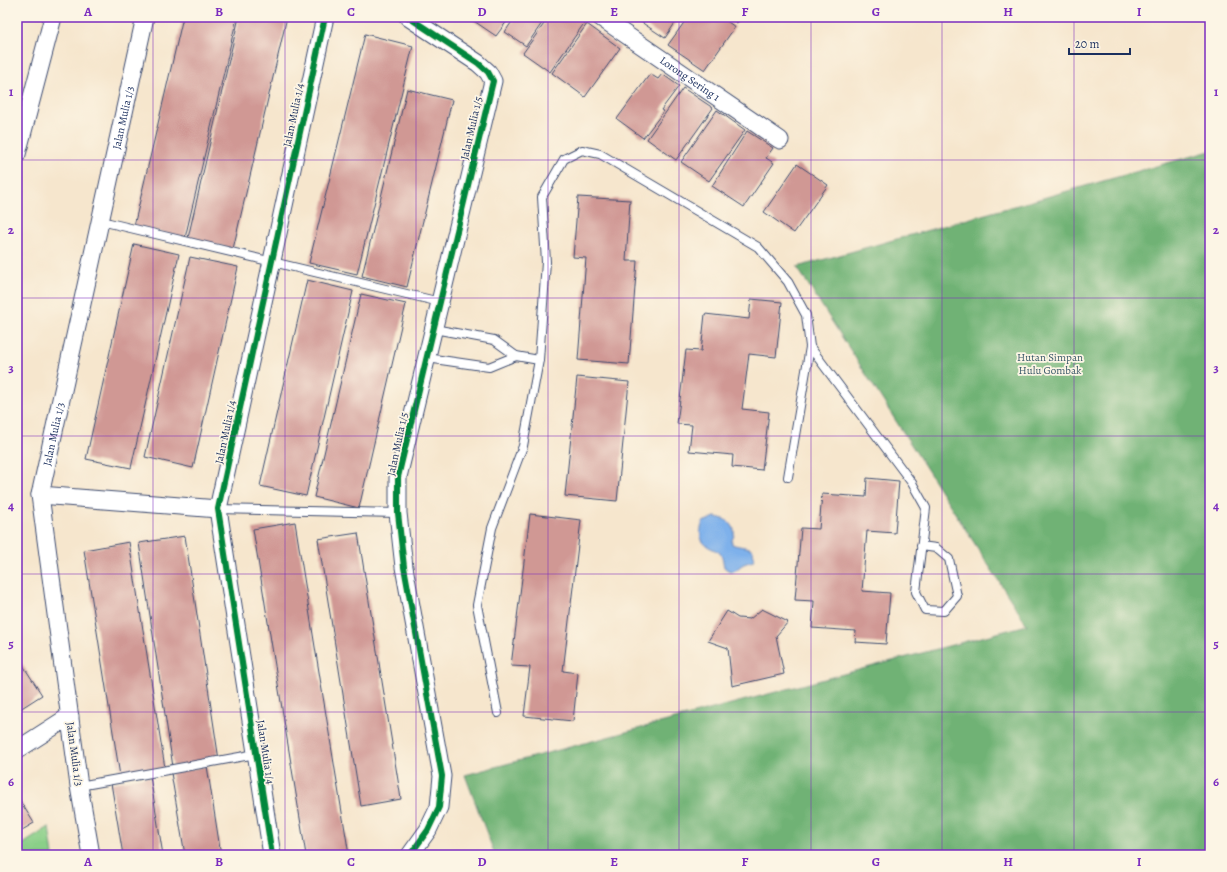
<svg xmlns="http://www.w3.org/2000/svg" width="1227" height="872" font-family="Alegreya,serif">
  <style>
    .green { fill: #8acf88; stroke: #527f73 }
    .forest { fill: #6fb274; stroke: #457069 }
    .water { fill: #7eb1eb; stroke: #4c70a4 }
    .building { fill: #d09894 }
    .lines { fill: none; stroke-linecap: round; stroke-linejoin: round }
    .lane-casing { stroke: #3c4a6f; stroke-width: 10 }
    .street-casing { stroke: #3c4a6f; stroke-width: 19 }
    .lane { stroke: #fff; stroke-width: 8 }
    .street { stroke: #fff; stroke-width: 17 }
    .cycleway-casing { stroke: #fcf5e5; stroke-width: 8 }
    .cycleway { stroke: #00873e; stroke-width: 6 }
    .grid { fill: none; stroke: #7b2cbf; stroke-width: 1; stroke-opacity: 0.55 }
    .labels { text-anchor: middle; stroke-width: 3.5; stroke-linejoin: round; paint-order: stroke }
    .street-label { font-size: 11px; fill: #1b2f5e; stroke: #fcf5e5 }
    .park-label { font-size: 11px; fill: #375768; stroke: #fcf5e5 }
    .neatline { fill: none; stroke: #7b2cbf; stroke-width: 1.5 }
    .grid-label { font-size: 13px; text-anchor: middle; font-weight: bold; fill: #7b2cbf }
  </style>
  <rect width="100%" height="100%" fill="#fcf5e5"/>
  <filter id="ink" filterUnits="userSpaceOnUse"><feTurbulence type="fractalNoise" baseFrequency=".025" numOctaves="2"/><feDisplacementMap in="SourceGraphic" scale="8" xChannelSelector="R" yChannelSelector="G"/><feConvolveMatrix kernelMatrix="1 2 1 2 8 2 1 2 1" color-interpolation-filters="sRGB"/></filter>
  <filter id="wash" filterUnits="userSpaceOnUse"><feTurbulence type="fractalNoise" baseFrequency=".012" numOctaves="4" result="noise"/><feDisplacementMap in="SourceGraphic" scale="16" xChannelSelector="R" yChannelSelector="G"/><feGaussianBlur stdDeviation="0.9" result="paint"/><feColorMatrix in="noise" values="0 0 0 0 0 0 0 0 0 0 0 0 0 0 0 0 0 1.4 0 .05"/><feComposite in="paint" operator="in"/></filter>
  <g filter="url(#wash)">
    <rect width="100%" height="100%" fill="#f6e6cd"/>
    <!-- green -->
    <path class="green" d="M49 827 53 855H17V848Z"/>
    <!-- forest -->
    <path class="forest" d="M1210 151V855H495L465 775 1027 625 797 267Z"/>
    <!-- water -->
    <path class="water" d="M715 517C724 518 736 523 734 535 733 539 731 540 732 544 739 547 746 546 753 550L754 557 753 561C750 562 746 563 744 564 736 568 734 576 724 567 723 563 723 558 721 555 719 551 716 551 713 549 700 544 698 534 703 522Z"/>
    <g id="blocks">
      <!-- building -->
      <g class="building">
        <path d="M183 17H237L185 238 134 226Z"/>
        <path d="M239 17H287L233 249 188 238Z"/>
        <path d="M468 17H510L496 36Z"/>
        <path d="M515 17H533L542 23 526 46 505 32Z"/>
        <path d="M549 17H578L585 22 550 72 523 53Z"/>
        <path d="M622 17H636L631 23Z"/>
        <path d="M640 17H679L665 38 638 20Z"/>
        <path d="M688 17H721L735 27 705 70 668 45Z"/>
        <path d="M727 17H741L737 23Z"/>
        <path d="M587 24 620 48 585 97 552 73Z"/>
        <path d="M365 34 413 46 357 274 309 263Z"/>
        <path d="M650 74 658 79 662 74 679 86 661 110 664 111 643 138 617 119Z"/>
        <path d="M683 88 713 108 676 160 647 139Z"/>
        <path d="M407 89 452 100 407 287 362 276Z"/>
        <path d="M717 110 745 130 709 181 681 162Z"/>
        <path d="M747 131 773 148 766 158 774 163 744 207 712 186Z"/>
        <path d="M797 164 828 185 794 233 764 212Z"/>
        <path d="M578 197 630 200 626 261H637L629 364 578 360 586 258 573 257Z"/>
        <path d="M134 244 179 254 131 468 86 459Z"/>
        <path d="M190 257 238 267 193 468 145 457Z"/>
        <path d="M307 280 353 291 306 496 260 486Z"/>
        <path d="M361 294 406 304 359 508 314 497Z"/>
        <path d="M751 299 782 302 776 357 749 354 742 409 769 412 762 470 732 467 733 455 689 451 692 425 677 424 686 350 701 351 705 314 749 319Z"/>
        <path d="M577 377 629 382 617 501 565 496Z"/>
        <path d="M867 478 899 481 895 533 867 531 862 591 890 593 886 644 855 642 856 631 812 628 814 601 795 600 801 528 819 529 822 494 866 497Z"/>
        <path d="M530 514 581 520 563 671 578 673 573 721 524 716 530 667 511 666Z"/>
        <path d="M295 522 319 672 349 855H306L271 641 253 529Z"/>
        <path d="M358 533 401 799 361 806 318 539Z"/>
        <path d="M185 536 219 760 173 767 139 543Z"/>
        <path d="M129 542 165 768 120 776 84 550Z"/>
        <path d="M762 609 788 622 776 636 784 674 732 686 728 648 708 641 727 611 738 618 750 619Z"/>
        <path d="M17 656 42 695 17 711Z"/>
        <path d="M207 766 221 855H185L171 773Z"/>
        <path d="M150 776 163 855H123L111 783Z"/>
        <path d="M17 796 34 823 17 833Z"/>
      </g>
    </g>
  </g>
  <g filter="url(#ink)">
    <use href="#blocks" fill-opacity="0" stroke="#3c4a6f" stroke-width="1"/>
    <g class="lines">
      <!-- lane casing -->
      <g class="lane-casing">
        <g id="lane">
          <path d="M101 221 440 302"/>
          <path d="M434 329 494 340 516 356 539 360"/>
          <path d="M427 358 489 367 516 356"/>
          <path d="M788 477 810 347"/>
          <path d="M218 509 398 513"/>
          <path d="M498 713 477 605 492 528 523 446 539 360 546 262 542 197 564 159 582 150 600 154 758 247 788 282 806 315 810 347 912 483 926 508 916 592 925 610 944 611 957 596 949 559 936 548 921 546"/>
          <path d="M79 786 256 754"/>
        </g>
      </g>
      <!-- street casing -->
      <g class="street-casing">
        <g id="street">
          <path d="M408 17 478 63 488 72 493 81 398 477V513L404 567 442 776 439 807 428 830 410 855"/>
          <path id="s1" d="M600 17 780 140"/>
          <path d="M17 154 53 17"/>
          <path d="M40 495 218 509"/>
          <path d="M17 750 70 716"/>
          <path id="s2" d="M91 855 79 786 40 495 145 17"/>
          <path d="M272 855 218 509 325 17"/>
        </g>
      </g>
      <!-- lane -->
      <use href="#lane" class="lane"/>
      <!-- street -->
      <use href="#street" class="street"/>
      <!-- cycleway casing -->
      <g class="cycleway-casing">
        <g id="cycleway">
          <path d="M408 17 478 63 488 72 493 81 398 477V513L404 567 442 776 439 807 428 830 410 855"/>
          <path d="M272 855 218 509 325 17"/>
        </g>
      </g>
      <!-- cycleway -->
      <use href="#cycleway" class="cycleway"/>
    </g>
  </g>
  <!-- grid -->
  <path class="grid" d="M153 17V855M285 17V855M416 17V855M548 17V855M679 17V855M811 17V855M942 17V855M1074 17V855M17 160H1210M17 298H1210M17 436H1210M17 574H1210M17 712H1210"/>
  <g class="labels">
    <!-- street labels -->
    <g class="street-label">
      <text dy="4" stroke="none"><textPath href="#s1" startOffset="109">Lorong Sering 1</textPath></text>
      <text transform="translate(293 115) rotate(-78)" y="4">Jalan Mulia 1/4</text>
      <text dy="4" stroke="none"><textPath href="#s2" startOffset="750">Jalan Mulia 1/3</textPath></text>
      <text transform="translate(471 128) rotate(-77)" y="4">Jalan Mulia 1/5</text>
      <text transform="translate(225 432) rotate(-78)" y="4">Jalan Mulia 1/4</text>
      <text dy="4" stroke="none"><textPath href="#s2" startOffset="426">Jalan Mulia 1/3</textPath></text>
      <text transform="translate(397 444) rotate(-78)" y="4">Jalan Mulia 1/5</text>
      <text transform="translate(266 752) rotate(81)" y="4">Jalan Mulia 1/4</text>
      <text transform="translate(75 754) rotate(82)" y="4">Jalan Mulia 1/3</text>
    </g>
    <!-- park labels -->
    <g class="park-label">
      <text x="1050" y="361">Hutan Simpan<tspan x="1050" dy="13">Hulu Gombak</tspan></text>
    </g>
  </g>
  <!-- margin -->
  <rect width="1227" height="872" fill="none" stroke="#fcf5e5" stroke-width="44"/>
  <!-- scale -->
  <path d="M1069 48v6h61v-6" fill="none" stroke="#1b2f5e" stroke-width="2"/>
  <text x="1075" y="48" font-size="12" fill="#1b2f5e" stroke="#fcf5e5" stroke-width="3" paint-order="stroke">20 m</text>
  <rect x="22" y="22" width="1183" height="828" class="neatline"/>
  <g class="grid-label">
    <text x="88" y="16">A</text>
    <text x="219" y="16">B</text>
    <text x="351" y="16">C</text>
    <text x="482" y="16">D</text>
    <text x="614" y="16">E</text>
    <text x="745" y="16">F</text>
    <text x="876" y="16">G</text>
    <text x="1008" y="16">H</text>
    <text x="1139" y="16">I</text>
    <text x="11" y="96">1</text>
    <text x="1216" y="96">1</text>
    <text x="11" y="234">2</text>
    <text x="1216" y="234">2</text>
    <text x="11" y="372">3</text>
    <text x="1216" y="372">3</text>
    <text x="11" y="510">4</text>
    <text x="1216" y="510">4</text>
    <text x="11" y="648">5</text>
    <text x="1216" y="648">5</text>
    <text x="11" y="786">6</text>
    <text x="1216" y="786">6</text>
    <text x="88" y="866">A</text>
    <text x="219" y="866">B</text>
    <text x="351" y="866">C</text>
    <text x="482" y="866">D</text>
    <text x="614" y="866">E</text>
    <text x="745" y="866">F</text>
    <text x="876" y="866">G</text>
    <text x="1008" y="866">H</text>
    <text x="1139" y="866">I</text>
  </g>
</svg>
